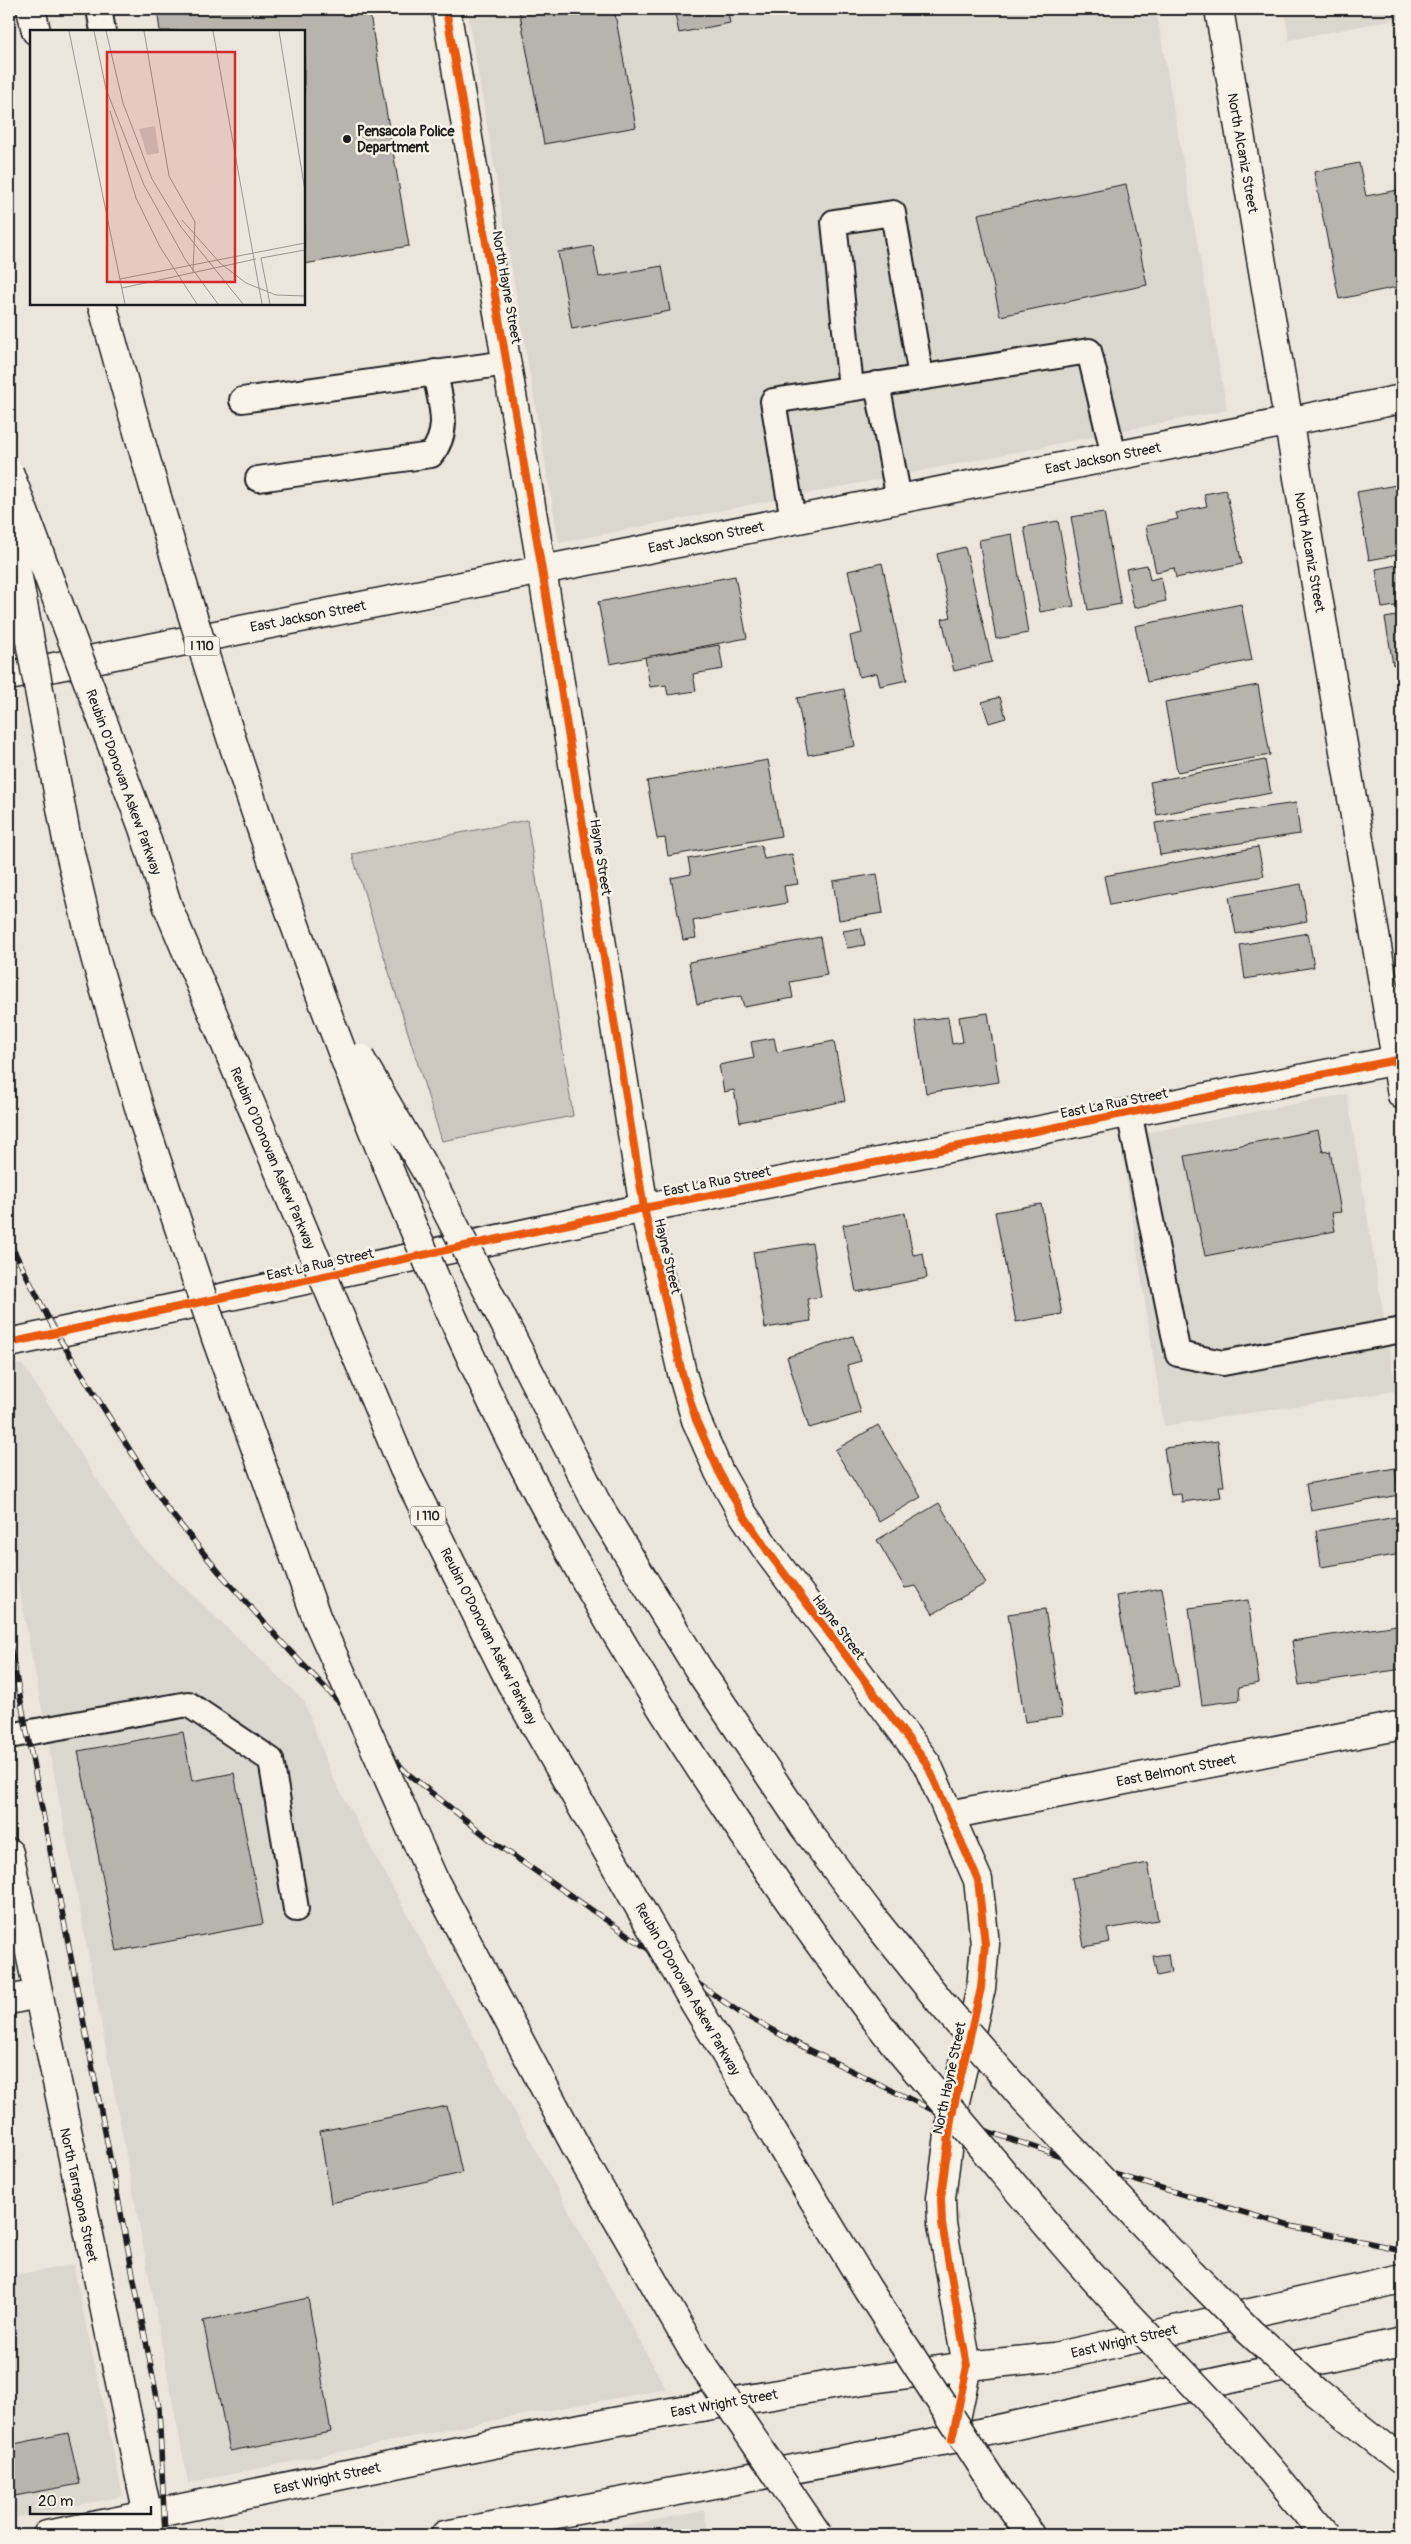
<svg xmlns="http://www.w3.org/2000/svg" width="1411" height="2544" font-family="Pangolin,sans-serif">
  <style>
    .built { fill: #dad7ce }
    .green { fill: #ccc8c0; stroke: #74726e }
    .building { fill: #b6b4ac; stroke: #1c1c1c }
    .lines { fill: none; stroke-linecap: round; stroke-linejoin: round }
    .lane-casing { stroke: #1c1c1c; stroke-width: 28 }
    .street-casing { stroke: #1c1c1c; stroke-width: 31 }
    .secondary-casing { stroke: #1c1c1c; stroke-width: 31 }
    .highway-casing { stroke: #1c1c1c; stroke-width: 31 }
    .lane { stroke: #f7f3e8; stroke-width: 24 }
    .street { stroke: #f7f3e8; stroke-width: 28 }
    .secondary { stroke: #f7f3e8; stroke-width: 28 }
    .highway { stroke: #f7f3e8; stroke-width: 28 }
    .rail-casing { stroke: #1c1c1c; stroke-width: 5.5 }
    .rail { stroke: #f7f3e8; stroke-width: 4; stroke-dasharray: 11; stroke-linecap: butt }
    .highway-bridge-casing { stroke: #1c1c1c; stroke-width: 31; stroke-linecap: butt }
    .highway-bridge { stroke: #f7f3e8; stroke-width: 28 }
    .cycleway-casing { stroke: #f7f3e8; stroke-width: 11 }
    .cycleway { stroke: #e8590c; stroke-width: 8 }
    .poi-dot { fill: #1c1c1c; stroke: #f7f3e8; stroke-width: 2 }
    .labels { text-anchor: middle; stroke-width: 5; stroke-linejoin: round; paint-order: stroke }
    .shield { fill: #f7f3e8; stroke: #5e5c59; stroke-width: 1 }
    .shield-label { font-size: 12px; font-weight: bold; fill: #1c1c1c }
    .poi-label { font-size: 14px; font-weight: bold; fill: #1c1c1c; stroke: #f7f3e8; text-anchor: start }
    .street-label { font-size: 14px; fill: #1c1c1c; stroke: #f7f3e8 }
    .inset-road { fill: none; stroke: #98958f; stroke-width: 1 }
    .view { fill: #d62828; fill-opacity: 0.15; stroke: #d62828; stroke-width: 2.5 }
    .inset-edge { fill: none; stroke: #1c1c1c; stroke-width: 2.5 }
  </style>
  <rect width="100%" height="100%" fill="#eae6dc"/>
  <filter id="ink" filterUnits="userSpaceOnUse"><feTurbulence type="fractalNoise" baseFrequency=".02" numOctaves="2"/><feDisplacementMap in="SourceGraphic" scale="10" xChannelSelector="R" yChannelSelector="G"/><feConvolveMatrix kernelMatrix="1 2 1 2 8 2 1 2 1" color-interpolation-filters="sRGB"/></filter>
  <g filter="url(#ink)">
    <!-- built -->
    <g class="built">
      <path d="M467 9H1156L1227 410 559 543Z"/>
      <path d="M1284 9H1402V18L1289 40Z"/>
      <path d="M1347 1094 1396 1391 1164 1426 1120 1138Z"/>
      <path d="M22 1364 139 1544 304 1701 332 1776 666 2389 490 2421 188 2483 9 1535V1367Z"/>
      <path d="M73 2265 123 2496 9 2519V2276Z"/>
      <path d="M704 2511 709 2535H576Z"/>
    </g>
    <!-- green -->
    <path class="green" d="M527 820 573 1116 442 1141 352 854Z"/>
    <!-- building -->
    <g class="building">
      <path d="M157 9H369L409 246 304 264V31H160Z"/>
      <path d="M519 9H614L636 127 544 144Z"/>
      <path d="M674 9H727L730 23 679 33Z"/>
      <path d="M1359 163 1366 196 1398 190 1402 214V286L1339 299 1314 172Z"/>
      <path d="M1126 184 1147 285 1000 316 978 214Z"/>
      <path d="M593 246 599 277 662 266 670 311 572 329 558 252Z"/>
      <path d="M1402 484V554L1369 560 1357 492Z"/>
      <path d="M1226 490 1242 564 1176 578 1174 568 1156 572 1146 526 1178 519 1176 513 1207 506 1204 494Z"/>
      <path d="M1104 512 1121 604 1088 610 1071 517Z"/>
      <path d="M1058 521 1074 606 1040 612 1024 527Z"/>
      <path d="M1012 534 1028 633 996 639 979 540Z"/>
      <path d="M965 547 992 662 954 671 942 619 951 617 937 554Z"/>
      <path d="M882 563 907 680 880 686 877 673 859 677 850 636 862 633 848 571Z"/>
      <path d="M1402 564V605L1382 608 1376 569Z"/>
      <path d="M1147 565 1150 580 1161 577 1166 601 1134 608 1126 569Z"/>
      <path d="M735 576 747 638 610 664 598 602Z"/>
      <path d="M1241 604 1252 660 1147 682 1135 626Z"/>
      <path d="M1402 615V664L1393 665 1385 618Z"/>
      <path d="M719 645 723 669 693 674 696 691 668 695 666 685 650 687 645 657Z"/>
      <path d="M1258 685 1270 755 1177 772 1165 702Z"/>
      <path d="M844 689 855 746 808 755 797 698Z"/>
      <path d="M1000 697 1006 718 989 723 982 702Z"/>
      <path d="M768 760 781 836 668 856 665 838 657 839 647 781Z"/>
      <path d="M1265 760 1271 793 1157 815 1150 782Z"/>
      <path d="M1296 803 1300 834 1160 855 1155 823Z"/>
      <path d="M761 845 764 859 792 854 798 884 784 886 787 903 693 921 696 938 683 940 671 878 691 874 688 859Z"/>
      <path d="M1258 847 1264 876 1110 905 1104 876Z"/>
      <path d="M877 874 883 913 839 920 833 881Z"/>
      <path d="M1301 884 1307 921 1236 934 1229 897Z"/>
      <path d="M861 928 865 945 847 948 843 931Z"/>
      <path d="M1308 933 1314 967 1245 979 1240 945Z"/>
      <path d="M820 937 827 975 790 982 793 998 744 1007 741 996 697 1004 689 962Z"/>
      <path d="M988 1013 999 1082 926 1093 915 1021 948 1017 952 1044 963 1042 959 1017Z"/>
      <path d="M774 1038 777 1052 834 1041 845 1101 740 1122 734 1090 724 1092 719 1065 754 1058 751 1042Z"/>
      <path d="M1318 1130 1323 1152 1330 1151 1341 1212 1332 1213 1335 1231 1205 1256 1185 1156Z"/>
      <path d="M1041 1204 1062 1314 1016 1322 995 1212Z"/>
      <path d="M905 1213 913 1255 923 1253 927 1278 856 1292 843 1225Z"/>
      <path d="M812 1243 821 1297 807 1299 811 1321 765 1328 753 1252Z"/>
      <path d="M853 1336 861 1361 847 1365 861 1413 809 1428 787 1357Z"/>
      <path d="M878 1425 921 1497 879 1522 835 1450Z"/>
      <path d="M1218 1441 1224 1486H1219L1221 1497 1182 1502 1181 1494 1171 1495 1164 1448Z"/>
      <path d="M1395 1468 1399 1495 1311 1511 1306 1484Z"/>
      <path d="M939 1503 986 1583 933 1614 916 1586 905 1588 877 1540Z"/>
      <path d="M1402 1516V1554L1321 1567 1316 1531Z"/>
      <path d="M1162 1588 1179 1687 1134 1694 1117 1596Z"/>
      <path d="M1248 1600 1259 1683 1239 1687 1240 1700 1202 1705 1189 1608Z"/>
      <path d="M1045 1609 1062 1717 1025 1722 1008 1614Z"/>
      <path d="M1397 1625 1402 1669 1299 1685 1292 1641Z"/>
      <path d="M183 1732 192 1781 234 1773 263 1924 117 1951 78 1751Z"/>
      <path d="M1148 1863 1158 1920 1107 1929 1110 1942 1084 1947 1072 1878Z"/>
      <path d="M1168 1954 1171 1973 1157 1976 1153 1956Z"/>
      <path d="M447 2106 462 2173 331 2203 320 2131Z"/>
      <path d="M9 2118 15 2151 9 2152Z"/>
      <path d="M308 2298 331 2432 230 2451 203 2321Z"/>
      <path d="M68 2433 80 2484 9 2497V2445Z"/>
    </g>
    <g class="lines">
      <!-- lane casing -->
      <g class="lane-casing">
        <g id="lane">
          <path d="M99 9 103 31"/>
          <path d="M877 384 899 499"/>
          <path d="M851 388 834 222 893 213 921 377"/>
          <path d="M242 400 507 363"/>
          <path d="M258 479 431 455C452 429 440 403 435 372"/>
          <path d="M793 520 773 401 1089 351 1114 456"/>
          <path d="M1129 1112 1178 1354 1223 1363 1402 1330"/>
          <path d="M9 1736 188 1704 271 1760 296 1909"/>
        </g>
      </g>
      <!-- street casing -->
      <g class="street-casing">
        <g id="street">
          <path d="M9 676 1402 399"/>
          <path d="M9 1343 644 1208 1402 1059"/>
          <path d="M949 1815 1402 1725"/>
          <path d="M9 2000 37 1994"/>
          <path d="M47 2535 148 2515"/>
        </g>
      </g>
      <!-- secondary casing -->
      <g class="secondary-casing">
        <g id="secondary">
          <path d="M446 9 542 570 644 1208 682 1373 696 1420 719 1472 741 1511 769 1553 927 1764 978 1880 985 1944 981 1988 951 2119 941 2198 942 2224 967 2366 952 2439"/>
          <path d="M1219 9 1402 1095"/>
          <path d="M9 1853 152 2535"/>
          <path d="M148 2515 493 2444 630 2419 843 2383 967 2366 1054 2357 1402 2279"/>
          <path d="M445 2535 952 2439 1402 2342"/>
        </g>
      </g>
      <!-- highway casing -->
      <g class="highway-casing">
        <g id="highway">
          <path d="M31 9 36 31"/>
          <path d="M996 2487 1031 2535"/>
        </g>
      </g>
      <!-- lane -->
      <use href="#lane" class="lane"/>
      <!-- street -->
      <use href="#street" class="street"/>
      <!-- secondary -->
      <use href="#secondary" class="secondary"/>
      <!-- highway -->
      <use href="#highway" class="highway"/>
      <!-- rail casing -->
      <g class="rail-casing">
        <g id="rail">
          <path d="M9 1241 56 1333 166 1507 219 1572 289 1650 407 1773 492 1841 739 2012 809 2050 951 2119 1114 2174 1286 2225 1402 2250"/>
          <path d="M9 1640 159 2408 165 2535"/>
        </g>
      </g>
      <!-- rail -->
      <use href="#rail" class="rail"/>
      <!-- highway-bridge casing -->
      <g class="highway-bridge-casing">
        <g id="highway-bridge">
          <path d="M102 304C205 678 324 1051 492 1402 563 1550 647 1691 739 1827 787 1899 837 1970 890 2038 914 2069 940 2097 965 2127 1010 2180 1053 2234 1100 2285 1146 2336 1196 2384 1242 2436 1270 2468 1297 2502 1325 2535"/>
          <path d="M9 472 143 828 168 907 404 1469 511 1683 688 1992 867 2288 996 2487"/>
          <path d="M9 529 67 840 95 957 141 1114 216 1338 317 1619 434 1880 582 2158 695 2354 818 2535"/>
          <path d="M360 1058 430 1178 596 1502 699 1670 805 1828 876 1922 942 2004 1021 2095 1150 2231 1250 2332 1316 2392 1402 2461"/>
        </g>
      </g>
      <!-- highway-bridge -->
      <use href="#highway-bridge" class="highway-bridge"/>
      <!-- cycleway casing -->
      <g class="cycleway-casing">
        <g id="cycleway">
          <path d="M446 9 542 570 644 1208 682 1373 696 1420 719 1472 741 1511 769 1553 927 1764 978 1880 985 1944 981 1988 951 2119 941 2198 942 2224 967 2366 952 2439"/>
          <path d="M9 1343 644 1208 1402 1059"/>
        </g>
      </g>
      <!-- cycleway -->
      <use href="#cycleway" class="cycleway"/>
    </g>
  </g>
  <!-- markers -->
  <circle class="poi-dot" cx="347" cy="139" r="5"/>
  <g class="labels">
    <!-- shield labels -->
    <g class="shield">
      <rect x="184.5" y="636.5" width="35" height="19" rx="4"/>
      <rect x="410.5" y="1506.5" width="35" height="19" rx="4"/>
    </g>
    <g class="shield-label">
      <text x="202" y="650">I 110</text>
      <text x="428" y="1520">I 110</text>
    </g>
    <!-- poi labels -->
    <g class="poi-label">
      <text x="357" y="136">Pensacola Police<tspan x="357" dy="16">Department</tspan></text>
    </g>
    <!-- street labels -->
    <g class="street-label">
      <text transform="translate(1243 153) rotate(80)" y="5">North Alcaniz Street</text>
      <text transform="translate(507 287) rotate(80)" y="5">North Hayne Street</text>
      <text transform="translate(1103 458) rotate(-11)" y="5">East Jackson Street</text>
      <text transform="translate(706 537) rotate(-11)" y="5">East Jackson Street</text>
      <text transform="translate(1310 552) rotate(80)" y="5">North Alcaniz Street</text>
      <text transform="translate(308 616) rotate(-11)" y="5">East Jackson Street</text>
      <text transform="translate(124 782) rotate(70)" y="5">Reubin O'Donovan Askew Parkway</text>
      <text transform="translate(601 857) rotate(81)" y="5">Hayne Street</text>
      <text transform="translate(1114 1103) rotate(-11)" y="5">East La Rua Street</text>
      <text transform="translate(273 1158) rotate(67)" y="5">Reubin O'Donovan Askew Parkway</text>
      <text transform="translate(717 1181) rotate(-11)" y="5">East La Rua Street</text>
      <text transform="translate(668 1256) rotate(77)" y="5">Hayne Street</text>
      <text transform="translate(320 1264) rotate(-12)" y="5">East La Rua Street</text>
      <text transform="translate(839 1627) rotate(53)" y="5">Hayne Street</text>
      <text transform="translate(489 1636) rotate(63)" y="5">Reubin O'Donovan Askew Parkway</text>
      <text transform="translate(1176 1770) rotate(-11)" y="5">East Belmont Street</text>
      <text transform="translate(688 1989) rotate(60)" y="5">Reubin O'Donovan Askew Parkway</text>
      <text transform="translate(949 2078) rotate(-78)" y="5">North Hayne Street</text>
      <text transform="translate(79 2195) rotate(78)" y="5">North Tarragona Street</text>
      <text transform="translate(1124 2341) rotate(-13)" y="5">East Wright Street</text>
      <text transform="translate(724 2403) rotate(-10)" y="5">East Wright Street</text>
      <text transform="translate(327 2478) rotate(-12)" y="5">East Wright Street</text>
    </g>
  </g>
  <!-- overview -->
  <g transform="translate(30 30)">
    <rect width="275" height="275" fill="#eae6dc"/>
    <path d="M125 96 129 123 117 125 109 99Z" fill="#ccc8c0"/>
    <path class="inset-road" d="M39 1 95 274M64 1 76 59 114 155 155 229 188 274M76 1 93 73 122 149 151 197 213 274M114 1 139 146 165 192 163 242M183 1 232 274M249 1 275 161M80 81 106 168 130 217 167 274M152 190 190 233 216 253 246 265 275 266M90 249 275 213M92 258 226 229M240 274 231 228 275 220"/>
    <path class="view" d="M77 22H205V252H77Z"/>
    <rect width="275" height="275" class="inset-edge"/>
  </g>
  <!-- margin -->
  <rect width="1411" height="2544" fill="none" stroke="#f7f3e8" stroke-width="30"/>
  <rect x="15" y="15" width="1381" height="2514" fill="none" stroke="#1c1c1c" stroke-width="2" filter="url(#ink)"/>
  <!-- scale -->
  <path d="M30 2506v8h121v-8" fill="none" stroke="#1c1c1c" stroke-width="2.5"/>
  <text x="38" y="2506" font-size="15" fill="#1c1c1c" stroke="#f7f3e8" stroke-width="4" paint-order="stroke">20 m</text>
</svg>
